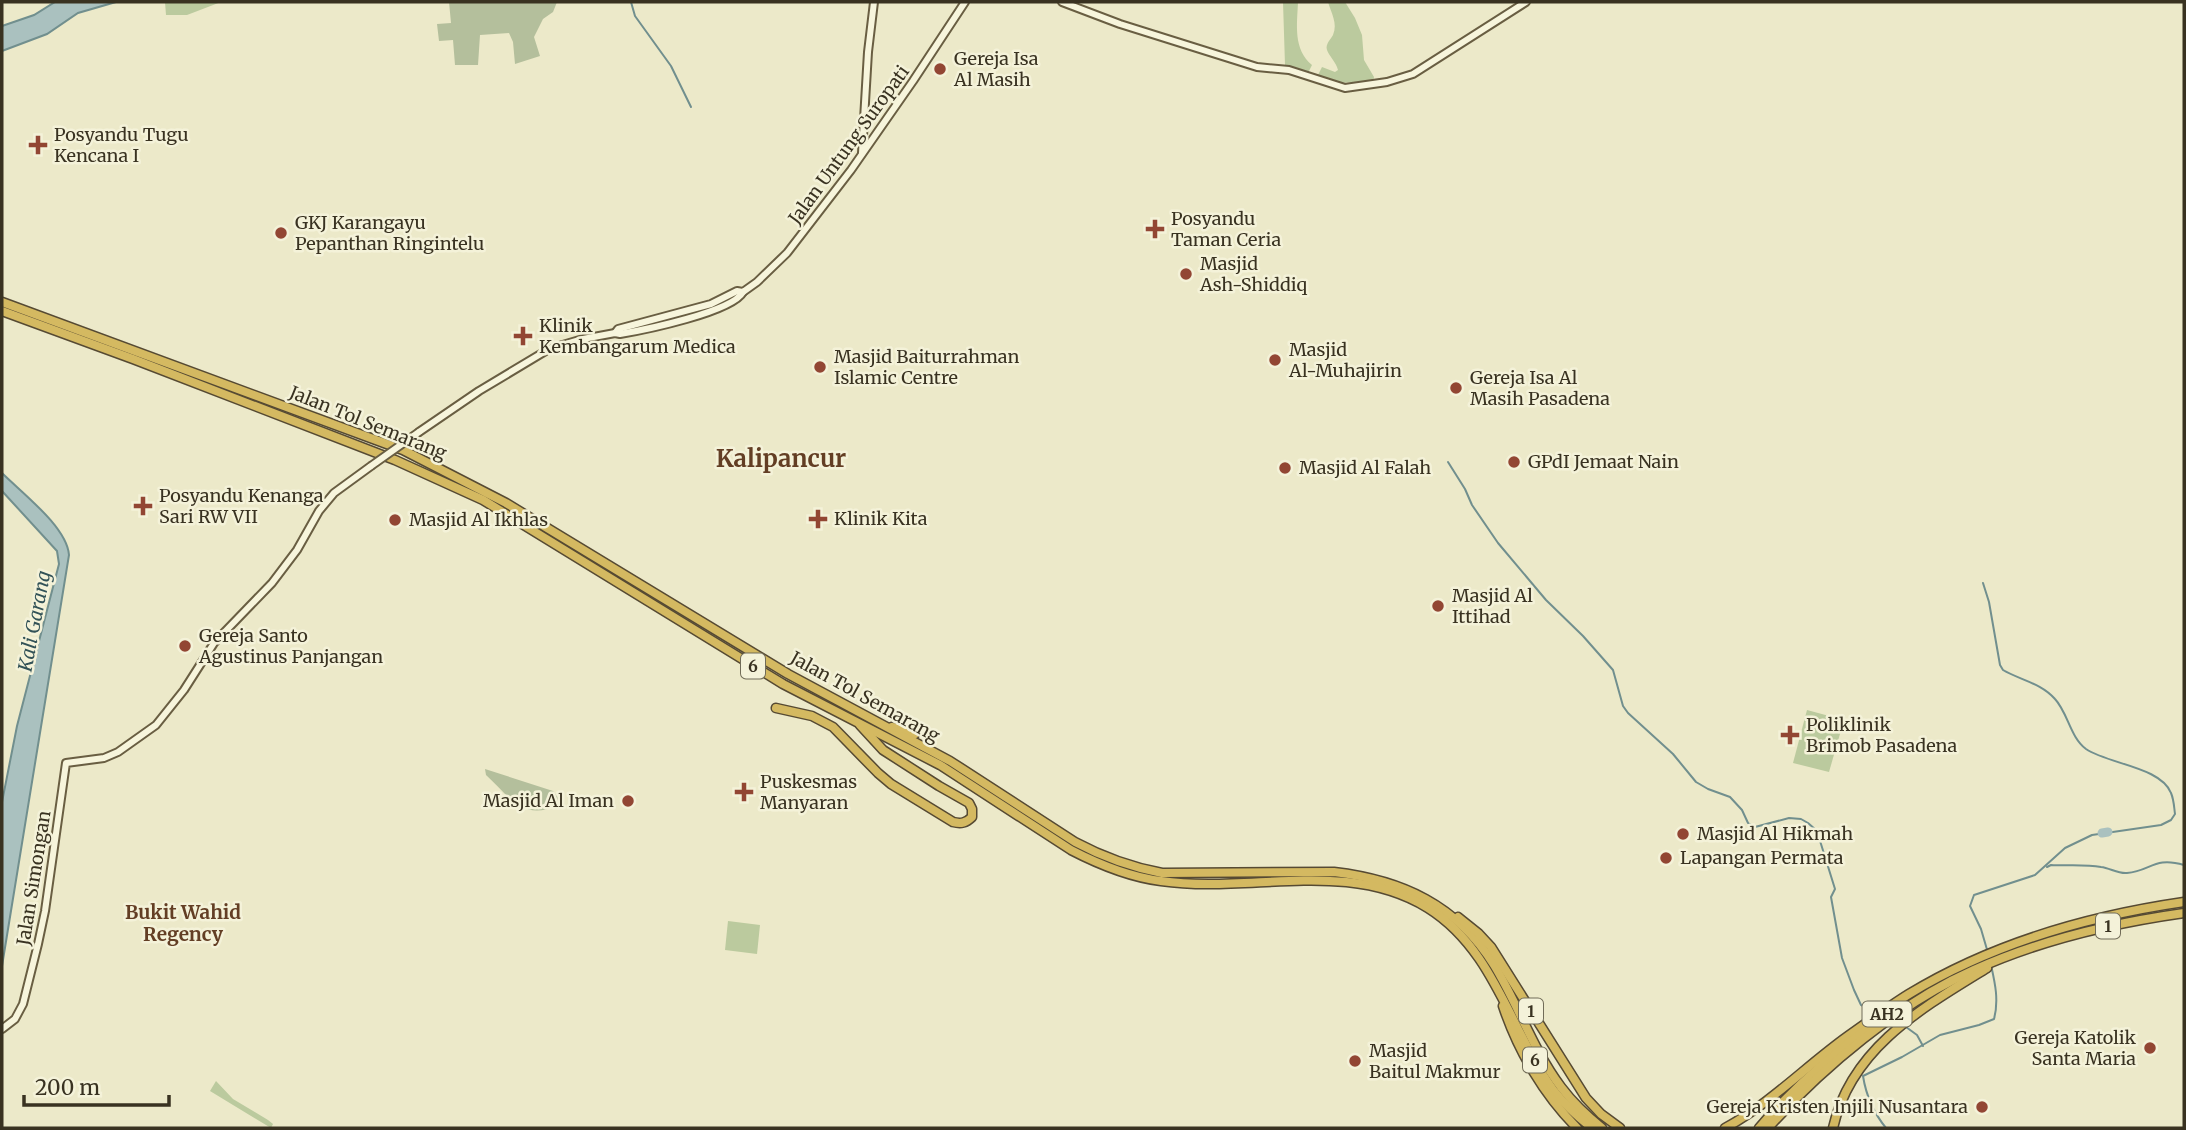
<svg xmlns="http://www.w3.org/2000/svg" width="2186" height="1130" font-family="Merriweather,serif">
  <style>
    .green { fill: #bbca9e }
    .cemetery { fill: #b4bf9c }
    .water { fill: #aac1bf; stroke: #718f8e; stroke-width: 2 }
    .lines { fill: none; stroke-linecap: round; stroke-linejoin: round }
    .stream { stroke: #718f8e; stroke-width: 2 }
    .river { stroke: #aac1bf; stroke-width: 9 }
    .secondary-casing { stroke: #695e42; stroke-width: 10 }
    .highway-casing { stroke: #564a33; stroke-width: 11 }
    .secondary { stroke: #f7f5dc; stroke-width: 6 }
    .highway { stroke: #d4b961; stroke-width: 8 }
    .secondary-bridge-casing { stroke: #695e42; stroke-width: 10; stroke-linecap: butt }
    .secondary-bridge { stroke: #f7f5dc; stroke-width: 6 }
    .poi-dot { fill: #924633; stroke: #f4f2d9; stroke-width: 2.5 }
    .labels { text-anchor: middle; stroke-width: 5; stroke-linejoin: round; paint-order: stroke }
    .shield { fill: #f4f2d9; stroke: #716c58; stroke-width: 2 }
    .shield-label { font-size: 16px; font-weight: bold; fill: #393221 }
    .poi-label { font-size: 18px; fill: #393221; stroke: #f4f2d9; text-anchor: start }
    .street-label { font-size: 18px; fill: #393221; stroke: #f4f2d9 }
    .water-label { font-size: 19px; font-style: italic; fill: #325257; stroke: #f4f2d9 }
    .neighbourhood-label { font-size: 19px; font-weight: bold; fill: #633e24; stroke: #f4f2d9 }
    .district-label { font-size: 24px; font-weight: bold; fill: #633e24; stroke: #f4f2d9 }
  </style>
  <rect width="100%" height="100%" fill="#ece9c9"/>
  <!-- green -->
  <g class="green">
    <path d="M165 2H221L187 15H166Z"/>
    <path d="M1283 2H1298C1297 25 1293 49 1312 65L1308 73 1285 65Z"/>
    <path d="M1328 2H1345L1355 18 1362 35 1364 60 1374 77 1373 81 1336 83 1319 78 1318 75 1322 67 1335 72 1338 70C1336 62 1329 56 1327 50 1325 44 1331 39 1333 35 1338 23 1331 13 1328 2Z"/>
    <path d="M1807 710 1844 720 1829 772 1793 763Z"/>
    <path d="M728 921 760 925 757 954 725 950Z"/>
    <path d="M216 1081 233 1099 268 1120 273 1124 271 1128 210 1091Z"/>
  </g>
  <!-- cemetery -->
  <g class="cemetery">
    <path d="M449 2H557L553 12 543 19 534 37 540 56 515 64 513 42 509 33 480 35 478 65H455L453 40 439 41 437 24 451 23Z"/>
    <path d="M485 769 553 791 559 799 558 805C523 822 510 797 486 775Z"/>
  </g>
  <!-- water -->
  <g class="water">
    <path d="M55 2H116L78 13 47 34 2 51V26L34 15Z"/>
    <path d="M2 473C22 493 67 527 69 555L2 966V802L17 726 59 564 57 551 2 491Z"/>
  </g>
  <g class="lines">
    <!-- stream -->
    <g class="stream">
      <path d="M631 2 635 16 671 66 691 107"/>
      <path d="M1448 462 1465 489 1472 505 1498 543 1546 600 1583 636 1613 670 1623 706 1628 713 1673 754 1696 782 1708 789 1730 797 1742 810 1748 823 1755 827 1789 818 1801 819 1808 823 1816 830 1821 844 1835 889 1831 897 1842 958 1854 990 1861 1005 1875 1014"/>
      <path d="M1983 583 1989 602 2000 665 2003 670C2020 680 2041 683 2055 699 2068 713 2070 737 2086 749 2108 764 2161 767 2171 793 2174 800 2174 807 2175 814L2171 820 2161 825 2092 835 2065 848 2035 875 1974 895 1970 906 1981 929 1988 953"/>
      <path d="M2047 867 2051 865C2067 866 2085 864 2101 867 2110 868 2118 874 2127 873 2151 871 2154 856 2184 865"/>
      <path d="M1906 1027 1917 1035 1923 1046"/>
      <path d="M1886 1128C1873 1112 1866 1095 1863 1076L1902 1057 1940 1035 1979 1025 1994 1019C1999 1000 1995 983 1991 965"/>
    </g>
    <!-- river -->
    <path class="river" d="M2102 833 2108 832"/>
    <!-- secondary casing -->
    <g class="secondary-casing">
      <g id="secondary">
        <path d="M1062 2 1120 24 1257 67 1289 70 1345 88 1387 82 1413 74 1526 2"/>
        <path d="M862 153 868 52 874 2"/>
        <path d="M615 333 618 329 711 304 737 291 743 292 757 282 787 253 851 170 913 81 965 2"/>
        <path d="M419 432 479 391 549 349 583 339 615 333 620 334C644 330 732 312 743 292"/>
        <path d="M2 1029 15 1019 23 1004 38 944 45 911 66 763 104 758 118 752 156 725 184 690 214 643 272 583 297 550 319 511 334 493 371 466"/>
      </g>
    </g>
    <!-- highway casing -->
    <g class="highway-casing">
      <g id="highway">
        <path d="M2 302 403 450 506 503 788 674 950 761 1075 842C1103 857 1131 867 1162 873L1334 872C1402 880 1457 905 1494 965 1518 1004 1533 1050 1561 1087 1573 1103 1587 1116 1602 1128"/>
        <path d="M2 311 133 359 395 460 483 500 783 684 940 765 1071 850C1100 865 1129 877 1161 881 1250 894 1347 858 1428 908 1495 950 1510 1031 1554 1091 1565 1105 1578 1117 1592 1128"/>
        <path d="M776 708 812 716 833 727 878 773 891 784 953 822C961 824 966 823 972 817V809L969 803 939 786 883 750 860 725"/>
        <path d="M892 727 905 729 915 734"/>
        <path d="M1458 917 1478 933 1491 947 1586 1098 1601 1114 1620 1128"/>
        <path d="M1503 1006C1518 1051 1544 1095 1577 1128"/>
        <path d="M1725 1128C1770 1104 1806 1066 1848 1036 1868 1022 1888 1007 1909 994 1993 943 2088 916 2184 902"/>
        <path d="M1759 1128C1792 1089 1829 1057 1871 1026"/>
        <path d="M1768 1128C1822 1068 1899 1003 1974 970 2040 940 2113 923 2184 913"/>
        <path d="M1833 1128C1851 1048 1922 1008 1987 968"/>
      </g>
    </g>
    <!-- secondary -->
    <use href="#secondary" class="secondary"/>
    <!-- highway -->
    <use href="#highway" class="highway"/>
    <!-- secondary-bridge casing -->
    <g class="secondary-bridge-casing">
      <path id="secondary-bridge" d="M371 466 419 432"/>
    </g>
    <!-- secondary-bridge -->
    <use href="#secondary-bridge" class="secondary-bridge"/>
  </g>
  <!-- markers -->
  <g class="poi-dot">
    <circle cx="940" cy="69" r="7"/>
    <path d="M34.5 134.5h7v7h7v7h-7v7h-7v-7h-7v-7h7z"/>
    <path d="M1151.5 218.5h7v7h7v7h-7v7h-7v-7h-7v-7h7z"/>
    <circle cx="281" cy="233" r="7"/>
    <circle cx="1186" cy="274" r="7"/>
    <path d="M519.5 325.5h7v7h7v7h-7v7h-7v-7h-7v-7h7z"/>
    <circle cx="1275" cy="360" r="7"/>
    <circle cx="820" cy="367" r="7"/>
    <circle cx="1456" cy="388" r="7"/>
    <circle cx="1514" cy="462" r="7"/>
    <circle cx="1285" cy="468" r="7"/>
    <path d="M139.5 495.5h7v7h7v7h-7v7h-7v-7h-7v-7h7z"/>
    <path d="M814.5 508.5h7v7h7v7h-7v7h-7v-7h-7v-7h7z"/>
    <circle cx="395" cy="520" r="7"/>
    <circle cx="1438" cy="606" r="7"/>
    <circle cx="185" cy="646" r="7"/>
    <path d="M1786.5 724.5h7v7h7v7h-7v7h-7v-7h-7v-7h7z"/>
    <path d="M740.5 781.5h7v7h7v7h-7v7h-7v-7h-7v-7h7z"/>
    <circle cx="628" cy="801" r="7"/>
    <circle cx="1683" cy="834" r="7"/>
    <circle cx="1666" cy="858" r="7"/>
    <circle cx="2150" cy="1048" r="7"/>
    <circle cx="1355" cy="1061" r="7"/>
    <circle cx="1982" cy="1107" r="7"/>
  </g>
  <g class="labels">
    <!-- shield labels -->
    <g class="shield">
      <rect x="741" y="653.5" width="24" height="25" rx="5"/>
      <rect x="2096" y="913.5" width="24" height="25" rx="5"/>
      <rect x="1519" y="998.5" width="24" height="25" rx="5"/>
      <rect x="1862.5" y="1001.5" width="49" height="25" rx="5"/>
      <rect x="1523" y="1047.5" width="24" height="25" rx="5"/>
    </g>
    <g class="shield-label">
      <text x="753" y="672">6</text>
      <text x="2108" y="932">1</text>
      <text x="1531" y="1017">1</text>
      <text x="1887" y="1020">AH2</text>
      <text x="1535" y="1066">6</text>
    </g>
    <!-- poi labels -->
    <g class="poi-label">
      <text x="954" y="65">Gereja Isa<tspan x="954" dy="21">Al Masih</tspan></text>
      <text x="54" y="141">Posyandu Tugu<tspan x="54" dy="21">Kencana I</tspan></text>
      <text x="1171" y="225">Posyandu<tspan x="1171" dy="21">Taman Ceria</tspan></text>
      <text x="295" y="229">GKJ Karangayu<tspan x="295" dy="21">Pepanthan Ringintelu</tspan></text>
      <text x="1200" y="270">Masjid<tspan x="1200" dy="21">Ash-Shiddiq</tspan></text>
      <text x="539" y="332">Klinik<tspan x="539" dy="21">Kembangarum Medica</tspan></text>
      <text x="1289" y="356">Masjid<tspan x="1289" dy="21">Al-Muhajirin</tspan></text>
      <text x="834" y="363">Masjid Baiturrahman<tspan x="834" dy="21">Islamic Centre</tspan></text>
      <text x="1470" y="384">Gereja Isa Al<tspan x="1470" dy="21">Masih Pasadena</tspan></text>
      <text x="1528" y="468">GPdI Jemaat Nain</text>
      <text x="1299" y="474">Masjid Al Falah</text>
      <text x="159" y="502">Posyandu Kenanga<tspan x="159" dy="21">Sari RW VII</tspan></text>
      <text x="834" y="525">Klinik Kita</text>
      <text x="409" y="526">Masjid Al Ikhlas</text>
      <text x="1452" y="602">Masjid Al<tspan x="1452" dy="21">Ittihad</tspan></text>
      <text x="199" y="642">Gereja Santo<tspan x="199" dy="21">Agustinus Panjangan</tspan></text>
      <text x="1806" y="731">Poliklinik<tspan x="1806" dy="21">Brimob Pasadena</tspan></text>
      <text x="760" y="788">Puskesmas<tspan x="760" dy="21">Manyaran</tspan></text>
      <text x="614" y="807" text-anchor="end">Masjid Al Iman</text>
      <text x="1697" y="840">Masjid Al Hikmah</text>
      <text x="1680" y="864">Lapangan Permata</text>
      <text x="2136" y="1044" text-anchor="end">Gereja Katolik<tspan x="2136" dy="21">Santa Maria</tspan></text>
      <text x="1369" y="1057">Masjid<tspan x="1369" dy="21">Baitul Makmur</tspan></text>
      <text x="1968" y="1113" text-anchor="end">Gereja Kristen Injili Nusantara</text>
    </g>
    <!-- street labels -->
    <g class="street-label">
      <text transform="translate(849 145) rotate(-54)" y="6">Jalan Untung Suropati</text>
      <text transform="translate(368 423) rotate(22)" y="6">Jalan Tol Semarang</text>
      <text transform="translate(865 697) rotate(29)" y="6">Jalan Tol Semarang</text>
      <text transform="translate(34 878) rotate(-81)" y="6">Jalan Simongan</text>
    </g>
    <!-- water labels -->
    <g class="water-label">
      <text transform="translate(34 621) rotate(-79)" y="7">Kali Garang</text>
    </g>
    <!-- neighbourhood labels -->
    <g class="neighbourhood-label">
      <text x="183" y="919">Bukit Wahid<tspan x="183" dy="22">Regency</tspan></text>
    </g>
    <!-- district labels -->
    <g class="district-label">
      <text x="781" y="467">Kalipancur</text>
    </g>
  </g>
  <!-- border -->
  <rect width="2186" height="1130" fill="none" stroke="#393221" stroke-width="7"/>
  <!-- scale -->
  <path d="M24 1095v10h145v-10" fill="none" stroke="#393221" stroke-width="3.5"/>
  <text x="35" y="1095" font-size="21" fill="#393221" stroke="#f4f2d9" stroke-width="5" paint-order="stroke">200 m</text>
</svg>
